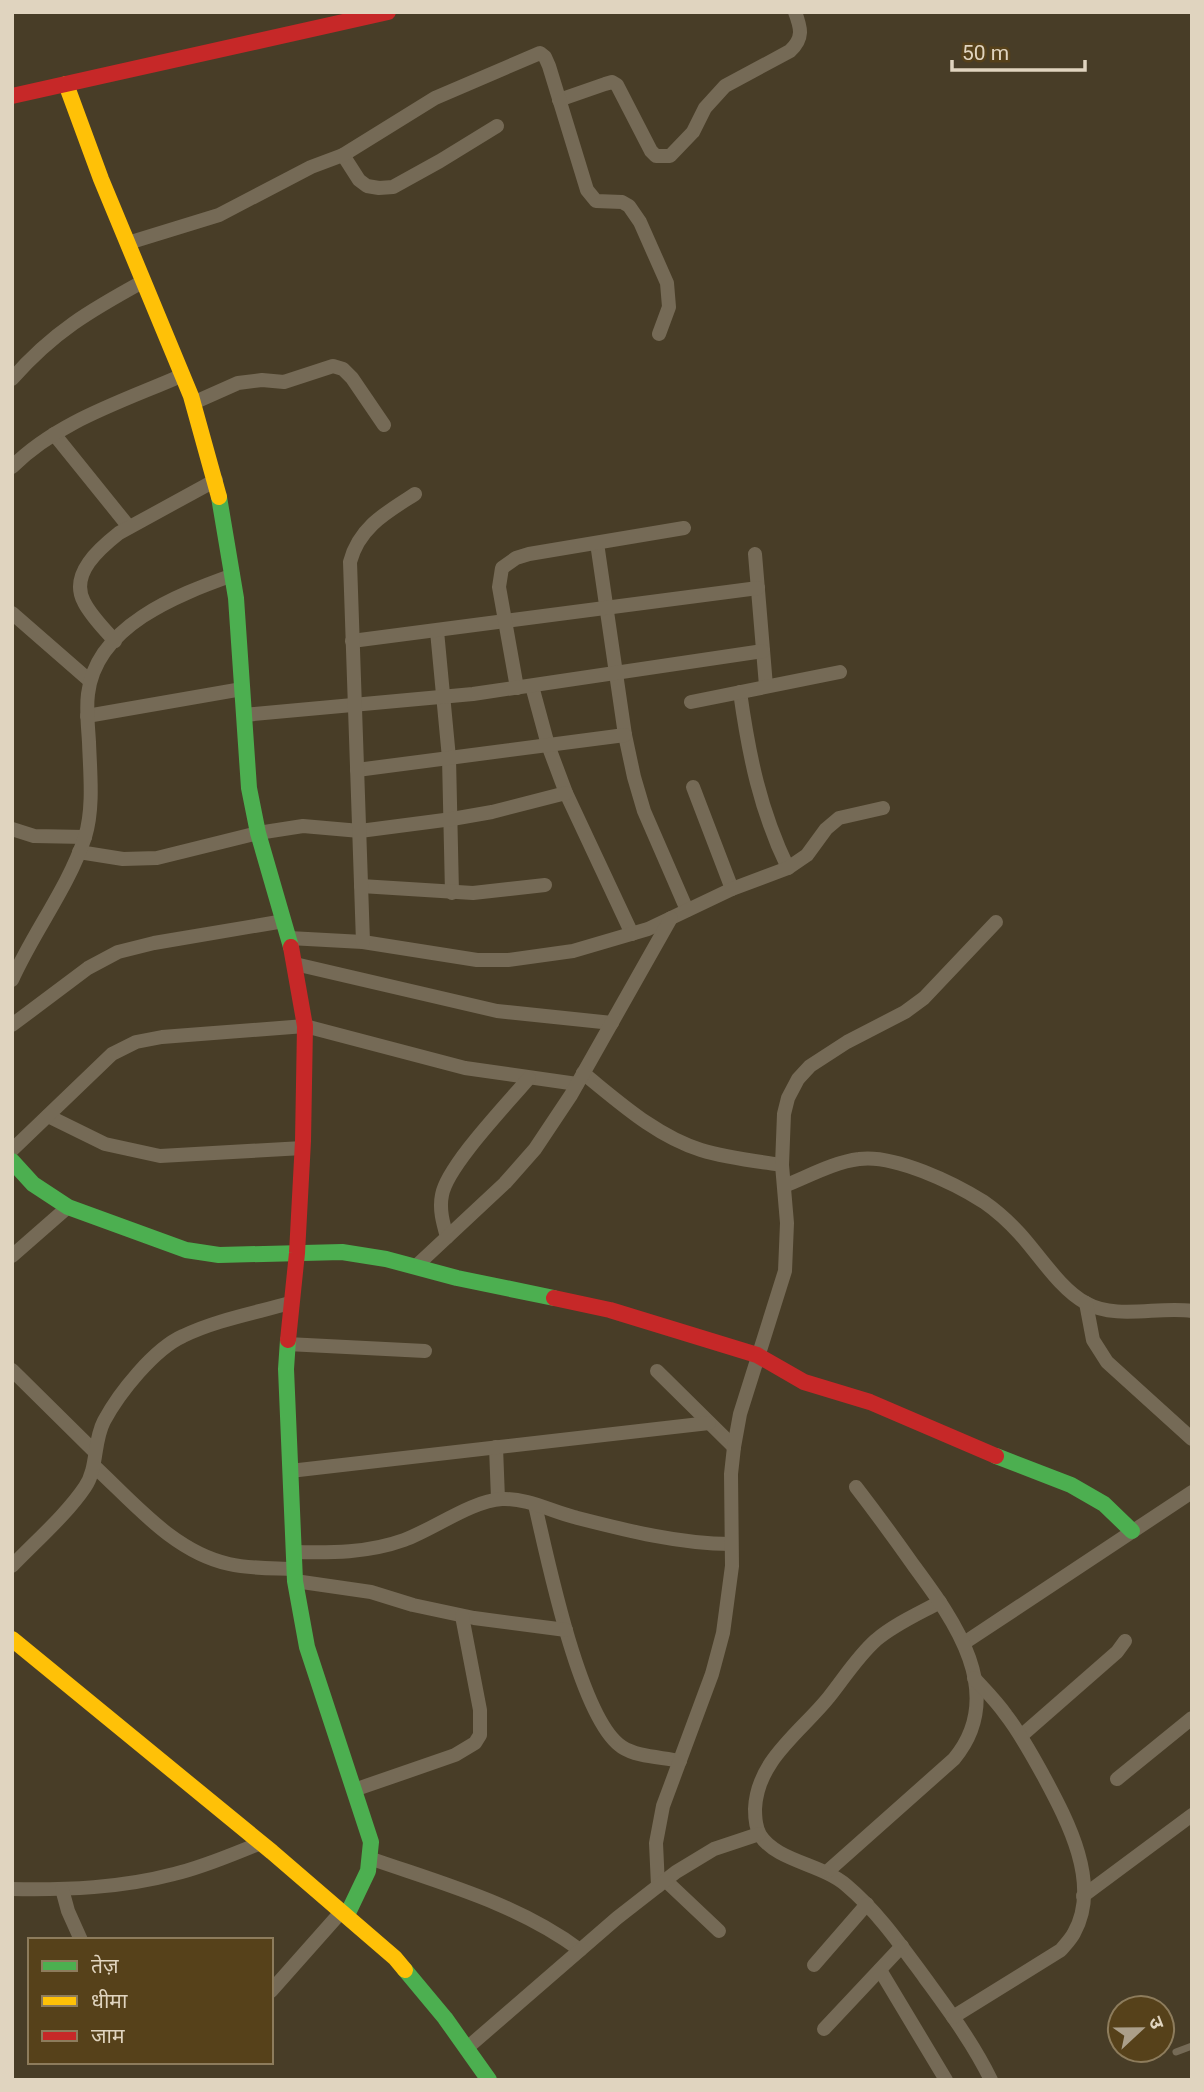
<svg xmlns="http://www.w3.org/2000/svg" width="1204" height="2092" font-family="Roboto,'Noto Sans Devanagari',sans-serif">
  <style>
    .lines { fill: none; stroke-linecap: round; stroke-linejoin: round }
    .lane { stroke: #756a56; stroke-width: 7 }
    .street { stroke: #756a56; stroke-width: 14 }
    .fast { stroke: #4caf50; stroke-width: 16 }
    .slow { stroke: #ffc107; stroke-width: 16 }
    .jam { stroke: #c62828; stroke-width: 16 }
  </style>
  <rect width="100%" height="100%" fill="#483d27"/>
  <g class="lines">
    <!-- lane -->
    <path class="lane" d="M1176 2052 1192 2046"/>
    <!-- street -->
    <g class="street">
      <path d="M559 100 605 84 612 82 617 85 651 151 656 156H670L693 132 705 108 725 86 790 51C804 38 801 28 795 12"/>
      <path d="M343 155 359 180 367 186 379 188 393 187 440 161 497 126"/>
      <path d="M128 243 219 215 311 167 343 155 435 98 540 53 545 57 549 66 587 190 596 201 622 202 629 206 640 222 667 283 669 307 659 334"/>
      <path d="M12 379C53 332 91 310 144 281"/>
      <path d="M193 403 238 383 262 380 284 382 333 366 343 369 352 378 384 425"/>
      <path d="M54 434 129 527"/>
      <path d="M12 467C58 421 124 401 183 375"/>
      <path d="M597 543 625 735 634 777 644 811 687 910"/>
      <path d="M755 554 766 686"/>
      <path d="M12 613 90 681"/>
      <path d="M437 631 449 758 452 893"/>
      <path d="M115 641C104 629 91 616 84 602 69 574 100 548 119 533L216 480"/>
      <path d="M352 641 758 588"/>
      <path d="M532 686 548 745 566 793 632 934"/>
      <path d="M517 688 499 587 502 568 516 558 529 554 684 528"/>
      <path d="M740 692C749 756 760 810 788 868"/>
      <path d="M691 702 840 672"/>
      <path d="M244 715 473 694 763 651"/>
      <path d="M87 716 242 689"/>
      <path d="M357 770 625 735"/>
      <path d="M693 787 732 889"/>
      <path d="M12 829 34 836 85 837"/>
      <path d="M79 852 123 859 157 858 258 833 303 826 360 831 452 819 492 812 566 793"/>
      <path d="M361 886 473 893 545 885"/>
      <path d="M289 938 363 942 477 960H508L573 951 648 929 732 889 788 868 807 855 826 829 839 818 883 808"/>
      <path d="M363 942 350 562C359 527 387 512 415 494"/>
      <path d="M295 964 497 1011 612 1023"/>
      <path d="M12 980C34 931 68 888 85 837 94 808 90 772 89 742 88 726 86 709 88 694 96 626 177 595 233 575"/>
      <path d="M12 1025 88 968 118 952 154 943 284 921"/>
      <path d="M583 1073C619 1102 656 1136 701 1150 727 1158 755 1161 782 1165"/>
      <path d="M48 1116 105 1144 160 1156 303 1148"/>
      <path d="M12 1150 112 1054 136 1042 162 1037 305 1026 465 1068 577 1084"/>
      <path d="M784 1186C807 1177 834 1162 859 1159 894 1154 954 1183 984 1202 997 1211 1009 1222 1020 1234 1039 1255 1061 1290 1086 1303 1116 1320 1159 1306 1192 1311"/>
      <path d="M447 1237C443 1223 439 1209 442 1195 447 1166 508 1103 529 1078"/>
      <path d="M12 1256 68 1207"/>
      <path d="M415 1267 505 1183 535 1149 571 1095 671 918"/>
      <path d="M1086 1303 1093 1340 1107 1362 1192 1439"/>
      <path d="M287 1344 425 1351"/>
      <path d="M12 1370 95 1452"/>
      <path d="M657 1371 734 1447"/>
      <path d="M496 1447 498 1499"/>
      <path d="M94 1466C134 1503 174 1552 229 1564 251 1569 273 1568 294 1569"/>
      <path d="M290 1471 709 1423"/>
      <path d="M535 1505C547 1556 580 1720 622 1747 637 1757 662 1757 680 1761"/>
      <path d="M293 1552C331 1553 368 1553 404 1540 434 1529 471 1501 502 1499 527 1498 551 1511 574 1517 625 1530 679 1544 731 1544"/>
      <path d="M12 1566C35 1542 67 1514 85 1487 98 1468 93 1442 104 1421 119 1393 154 1349 183 1336 216 1320 255 1313 290 1303"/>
      <path d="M295 1581 371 1592 413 1605 474 1618 566 1630"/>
      <path d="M940 1602C918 1614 895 1624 876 1640 857 1657 845 1677 829 1697 801 1732 757 1760 755 1809 755 1818 756 1828 760 1835 776 1861 822 1864 846 1885 878 1912 900 1944 925 1978 949 2011 973 2043 991 2080"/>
      <path d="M964 1643 1192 1492"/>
      <path d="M1021 1736 1117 1652 1125 1641"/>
      <path d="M1117 1779 1192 1718"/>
      <path d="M354 1790 455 1755 475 1743 480 1735V1710L462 1616"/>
      <path d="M372 1859C444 1884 518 1904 580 1950"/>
      <path d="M828 1871 954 1759C1008 1694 954 1620 914 1566 895 1539 876 1513 856 1487"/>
      <path d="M665 1880 719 1931"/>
      <path d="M658 1886 656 1843 663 1806 712 1674 723 1633 732 1566 731 1474 734 1447 740 1414 785 1271 787 1223 782 1165 784 1114 788 1098 798 1079 810 1066 847 1042 905 1012 924 998 996 922"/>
      <path d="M12 1889C67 1890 121 1888 174 1874 204 1867 233 1854 261 1843"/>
      <path d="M62 1889 68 1911 81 1940"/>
      <path d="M1083 1896 1192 1815"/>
      <path d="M814 1965 867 1904"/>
      <path d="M880 1970 946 2080"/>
      <path d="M271 1991 342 1911"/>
      <path d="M953 2017 1061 1950C1065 1945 1071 1939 1074 1933 1102 1883 1066 1818 1043 1775 1032 1755 1020 1733 1006 1715 997 1702 985 1690 974 1678"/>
      <path d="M824 2029 902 1946"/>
      <path d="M467 2048 617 1918 676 1872 714 1849 759 1834"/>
    </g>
    <!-- fast -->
    <g class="fast">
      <path d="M219 497 236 598 249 788 258 833 291 947"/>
      <path d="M12 1161 33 1184 68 1207 186 1250 219 1255 342 1252 386 1259 457 1278 554 1298"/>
      <path d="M288 1340 286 1369 295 1581 307 1647 371 1842 368 1871 347 1915"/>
      <path d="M996 1456 1071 1485 1104 1504 1132 1531"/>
      <path d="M405 1970 445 2018 489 2080"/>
    </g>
    <!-- slow -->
    <g class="slow">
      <path d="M66 84 101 179 191 396 219 497"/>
      <path d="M12 1639 272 1852 395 1958 405 1970"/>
    </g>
    <!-- jam -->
    <g class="jam">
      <path d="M12 96 388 12"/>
      <path d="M554 1298 610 1310 757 1355 804 1382 870 1402 996 1456"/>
      <path d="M288 1340 297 1253 303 1141 305 1026 291 947"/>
    </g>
  </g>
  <!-- border -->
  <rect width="1204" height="2092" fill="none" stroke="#e0d4bf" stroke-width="28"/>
  <!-- legend -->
  <rect x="28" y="1938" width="245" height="126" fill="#56411a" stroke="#8d7c5c" stroke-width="2"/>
  <rect x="42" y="1961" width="35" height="10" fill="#4caf50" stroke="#8d7c5c" stroke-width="2"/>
  <text x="91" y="1973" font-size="21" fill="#e0d4bf">तेज़</text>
  <rect x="42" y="1996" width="35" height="10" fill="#ffc107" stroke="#8d7c5c" stroke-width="2"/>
  <text x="91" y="2008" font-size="21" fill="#e0d4bf">धीमा</text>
  <rect x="42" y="2031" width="35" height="10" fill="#c62828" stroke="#8d7c5c" stroke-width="2"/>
  <text x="91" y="2043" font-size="21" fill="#e0d4bf">जाम</text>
  <!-- north arrow -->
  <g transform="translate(1141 2029) rotate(68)"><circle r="33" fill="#56411a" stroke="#8d7c5c" stroke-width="2"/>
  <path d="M0-5L12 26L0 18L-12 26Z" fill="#ab9f8a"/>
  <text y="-10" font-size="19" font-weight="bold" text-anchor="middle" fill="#e0d4bf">उ</text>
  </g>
  <!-- scale -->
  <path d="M952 60v10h133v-10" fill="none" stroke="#e0d4bf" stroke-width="3.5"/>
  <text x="962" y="60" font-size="21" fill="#e0d4bf" stroke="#56411a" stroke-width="5" paint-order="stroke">50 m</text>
</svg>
